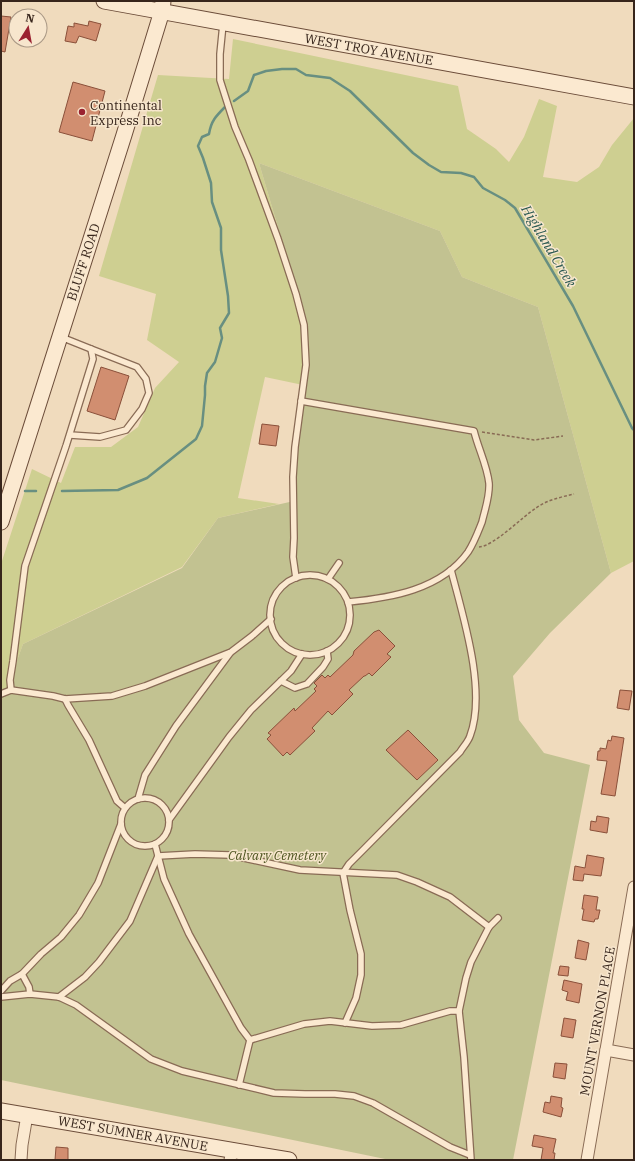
<svg xmlns="http://www.w3.org/2000/svg" width="635" height="1161" font-family="'IBM Plex Serif',serif">
  <style>
    .green { fill: #cecf91 }
    .cemetery { fill: #c2c291 }
    .lines { fill: none; stroke-linecap: round; stroke-linejoin: round }
    .stream { stroke: #688f81; stroke-width: 2.5 }
    .building { fill: #d18e70; stroke: #8a503a }
    .lane-casing { stroke: #896b55; stroke-width: 8 }
    .street-casing { stroke: #896b55; stroke-width: 13 }
    .secondary-casing { stroke: #6b4c39; stroke-width: 17 }
    .path { stroke: #896b55; stroke-width: 1.5; stroke-dasharray: 3 2; stroke-linecap: butt }
    .lane { stroke: #fbe9d0; stroke-width: 5.5 }
    .street { stroke: #fbe9d0; stroke-width: 11 }
    .secondary { stroke: #fbe9d0; stroke-width: 15 }
    .poi-dot { fill: #9b2230; stroke: #f7e6cd; stroke-width: 1.5 }
    .labels { text-anchor: middle; stroke-width: 3; stroke-linejoin: round; paint-order: stroke }
    .street-label { font-size: 13px; fill: #37251b; stroke: #f7e6cd }
    .poi-label { font-size: 13px; fill: #37251b; stroke: #f7e6cd; text-anchor: start }
    .park-label { font-size: 13px; font-style: italic; fill: #4e5520; stroke: #f7e6cd }
    .water-label { font-size: 14px; font-style: italic; fill: #295850; stroke: #f7e6cd }
  </style>
  <rect width="100%" height="100%" fill="#f0dbbd"/>
  <!-- green -->
  <path class="green" d="M233 39 458 86 467 129 496 149 509 162 524 137 539 99 557 106 543 177 577 182 599 167 612 145 634 118V561L611 573 538 307 462 277 440 231 259 163 307 325 303 385 265 377 238 498 279 504 218 518 182 567 23 644 5 694 1 697V564L32 469 61 483 75 447H111L138 427 155 388 179 362 147 340 156 294 99 276 158 75 229 79Z"/>
  <!-- cemetery -->
  <path class="cemetery" d="M259 163 440 231 462 277 538 307 611 573 550 633 513 676 519 720 544 753 590 765 513 1160H390L1 1080V697L5 694 23 644 182 568 218 518 294 501 307 325Z"/>
  <g class="lines">
    <!-- stream -->
    <g class="stream">
      <path d="M234 101 248 91 254 75 266 71 282 69H296L306 75 330 78 350 91 413 153 429 165 441 172 461 173 474 177 483 188 505 200 515 208 573 306 632 428 634 430"/>
      <path d="M25 491H36"/>
      <path d="M62 491 118 490 147 478 196 439 202 426 205 395V386L207 373 215 362 222 338 220 328 229 313 228 296 221 250V228L212 202 211 183 203 158 198 146 202 137 209 134C211 121 216 116 225 107"/>
    </g>
  </g>
  <!-- building -->
  <g class="building">
    <path d="M1 16 11 17 5 52 1 51Z"/>
    <path d="M89 21 101 24 96 41 79 36 76 43 65 41 68 26 74 27V23L88 26Z"/>
    <path d="M73 82 105 91 92 141 59 132Z"/>
    <path d="M101 367 129 376 115 420 87 411Z"/>
    <path d="M262 424 279 426 276 446 259 444Z"/>
    <path d="M379 630 395 646 387 654 391 657 372 676 369 673 365 676H364L349 690 353 694 332 715 328 711 312 728 315 731 290 755 287 752 283 756 267 739 271 735 268 733 294 708 295 711 316 691 314 689 317 686 314 683 322 675 325 678 328 675 330 677 353 655 354 651 374 632Z"/>
    <path d="M620 690 632 691 629 710 617 708Z"/>
    <path d="M408 730 438 760 417 780 386 750Z"/>
    <path d="M612 736 624 738 615 796 601 794 607 761 597 760 598 751H600V748L606 749 608 740 611 741Z"/>
    <path d="M597 816 609 818 607 833 590 830 591 821 596 822Z"/>
    <path d="M587 855 604 858 601 876 584 874 583 881 573 880 575 866 585 868Z"/>
    <path d="M584 895 598 897 596 910H600L598 919H595L594 922 582 920 584 909H582Z"/>
    <path d="M578 940 589 943 586 960 575 958Z"/>
    <path d="M560 966 569 967 568 976 558 975Z"/>
    <path d="M564 980 582 984 579 1003 566 1000 568 992 562 990Z"/>
    <path d="M564 1018 576 1020 573 1038 561 1036Z"/>
    <path d="M555 1063 567 1064 565 1079 553 1077Z"/>
    <path d="M551 1096 562 1098 561 1107 563 1108 561 1117 543 1112 545 1102 550 1103Z"/>
    <path d="M534 1135 556 1139 553 1153H555L554 1160H541L543 1148 532 1146Z"/>
    <path d="M56 1147 68 1148V1160H55Z"/>
  </g>
  <g class="lines">
    <!-- lane casing -->
    <g class="lane-casing">
      <g id="lane">
        <path d="M223 24 220 54V80L235 127 249 160 278 239 296 294 304 325 306 365 295 447 293 477 294 538 293 557 296 578"/>
        <path d="M301 401 474 431C478 448 487 465 489 483 490 496 485 509 482 522 478 532 474 543 468 552 441 590 390 598 348 602"/>
        <path d="M70 435 100 437 126 430 142 409 149 393 146 379 137 367 91 349"/>
        <circle cx="310" cy="615" r="40"/>
        <path d="M328 579 339 563"/>
        <path d="M281 681 295 688 307 684 323 667 328 659 327 651"/>
        <path d="M11 690 10 680 13 661 25 566 66 446 93 359 91 349 61 337"/>
        <path d="M1 694 11 690 53 696 65 699 112 696 145 686 231 652 252 636 271 619"/>
        <path d="M65 699 68 705 89 740 117 801 125 808"/>
        <circle cx="145" cy="822" r="24"/>
        <path d="M138 799 145 775 176 726 230 653"/>
        <path d="M169 820 229 737 251 710 291 671 302 654"/>
        <path d="M155 844 164 879 189 934 241 1028 250 1040"/>
        <path d="M158 856 195 854 230 855 300 870 397 875 417 882 450 897 489 927"/>
        <path d="M22 974 29 987 30 994"/>
        <path d="M1 991 10 981 22 974 41 954 61 937 79 915 98 883 121 824"/>
        <path d="M1 997 30 994 59 997 76 1005 151 1059 182 1071 274 1093 305 1094H335L354 1096 373 1103 450 1147 470 1155"/>
        <path d="M59 997 85 977 99 962 130 921 158 856"/>
        <path d="M345 1023 356 998 361 975V954L350 910 343 873 349 864 363 850 460 752C463 747 468 742 470 736 487 691 463 616 451 570"/>
        <path d="M250 1040 304 1024 330 1021 372 1026 401 1025 450 1011H459"/>
        <path d="M239 1085 250 1040"/>
        <path d="M471 1160 464 1057 459 1011 466 978 471 962 489 927 498 918"/>
      </g>
    </g>
    <!-- street casing -->
    <g class="street-casing">
      <g id="street">
        <path d="M606 1050 634 1055"/>
        <path d="M21 1160 22 1145 27 1115"/>
        <path d="M230 1160 232 1150"/>
        <path d="M587 1160 634 887"/>
      </g>
    </g>
    <!-- secondary casing -->
    <g class="secondary-casing">
      <g id="secondary">
        <path d="M104 1 634 97"/>
        <path d="M1 522 124 135 162 11 163 1"/>
        <path d="M1 1111 289 1160"/>
      </g>
    </g>
    <!-- path -->
    <g class="path">
      <path d="M482 432 534 440 563 436"/>
      <path d="M479 547C494 546 522 517 536 508 547 500 561 497 574 494"/>
    </g>
    <!-- lane -->
    <use href="#lane" class="lane"/>
    <!-- street -->
    <use href="#street" class="street"/>
    <!-- secondary -->
    <use href="#secondary" class="secondary"/>
  </g>
  <!-- markers -->
  <circle class="poi-dot" cx="82" cy="112" r="4"/>
  <g class="labels">
    <!-- street labels -->
    <g class="street-label">
      <text transform="translate(369 49) rotate(10)" y="5">WEST TROY AVENUE</text>
      <text transform="translate(83 262) rotate(-72)" y="5">BLUFF ROAD</text>
      <text transform="translate(597 1021) rotate(-80)" y="5">MOUNT VERNON PLACE</text>
      <text transform="translate(133 1133) rotate(10)" y="5">WEST SUMNER AVENUE</text>
    </g>
    <!-- poi labels -->
    <g class="poi-label">
      <text x="90" y="110">Continental<tspan x="90" dy="15">Express Inc</tspan></text>
    </g>
    <!-- park labels -->
    <g class="park-label">
      <text x="277" y="860">Calvary Cemetery</text>
    </g>
    <!-- water labels -->
    <g class="water-label">
      <text transform="translate(549 246) rotate(59)" y="5">Highland Creek</text>
    </g>
  </g>
  <!-- border -->
  <rect width="635" height="1161" fill="none" stroke="#37251b" stroke-width="4"/>
  <!-- north arrow -->
  <g transform="translate(28 28) rotate(11)"><circle r="19" fill="#f7e6cd" stroke="#aa9986"/>
  <path d="M0-3L7 15L0 10L-7 15Z" fill="#9b2230"/>
  <text y="-6" font-size="11" font-weight="bold" text-anchor="middle" fill="#37251b">N</text>
  </g>
</svg>
